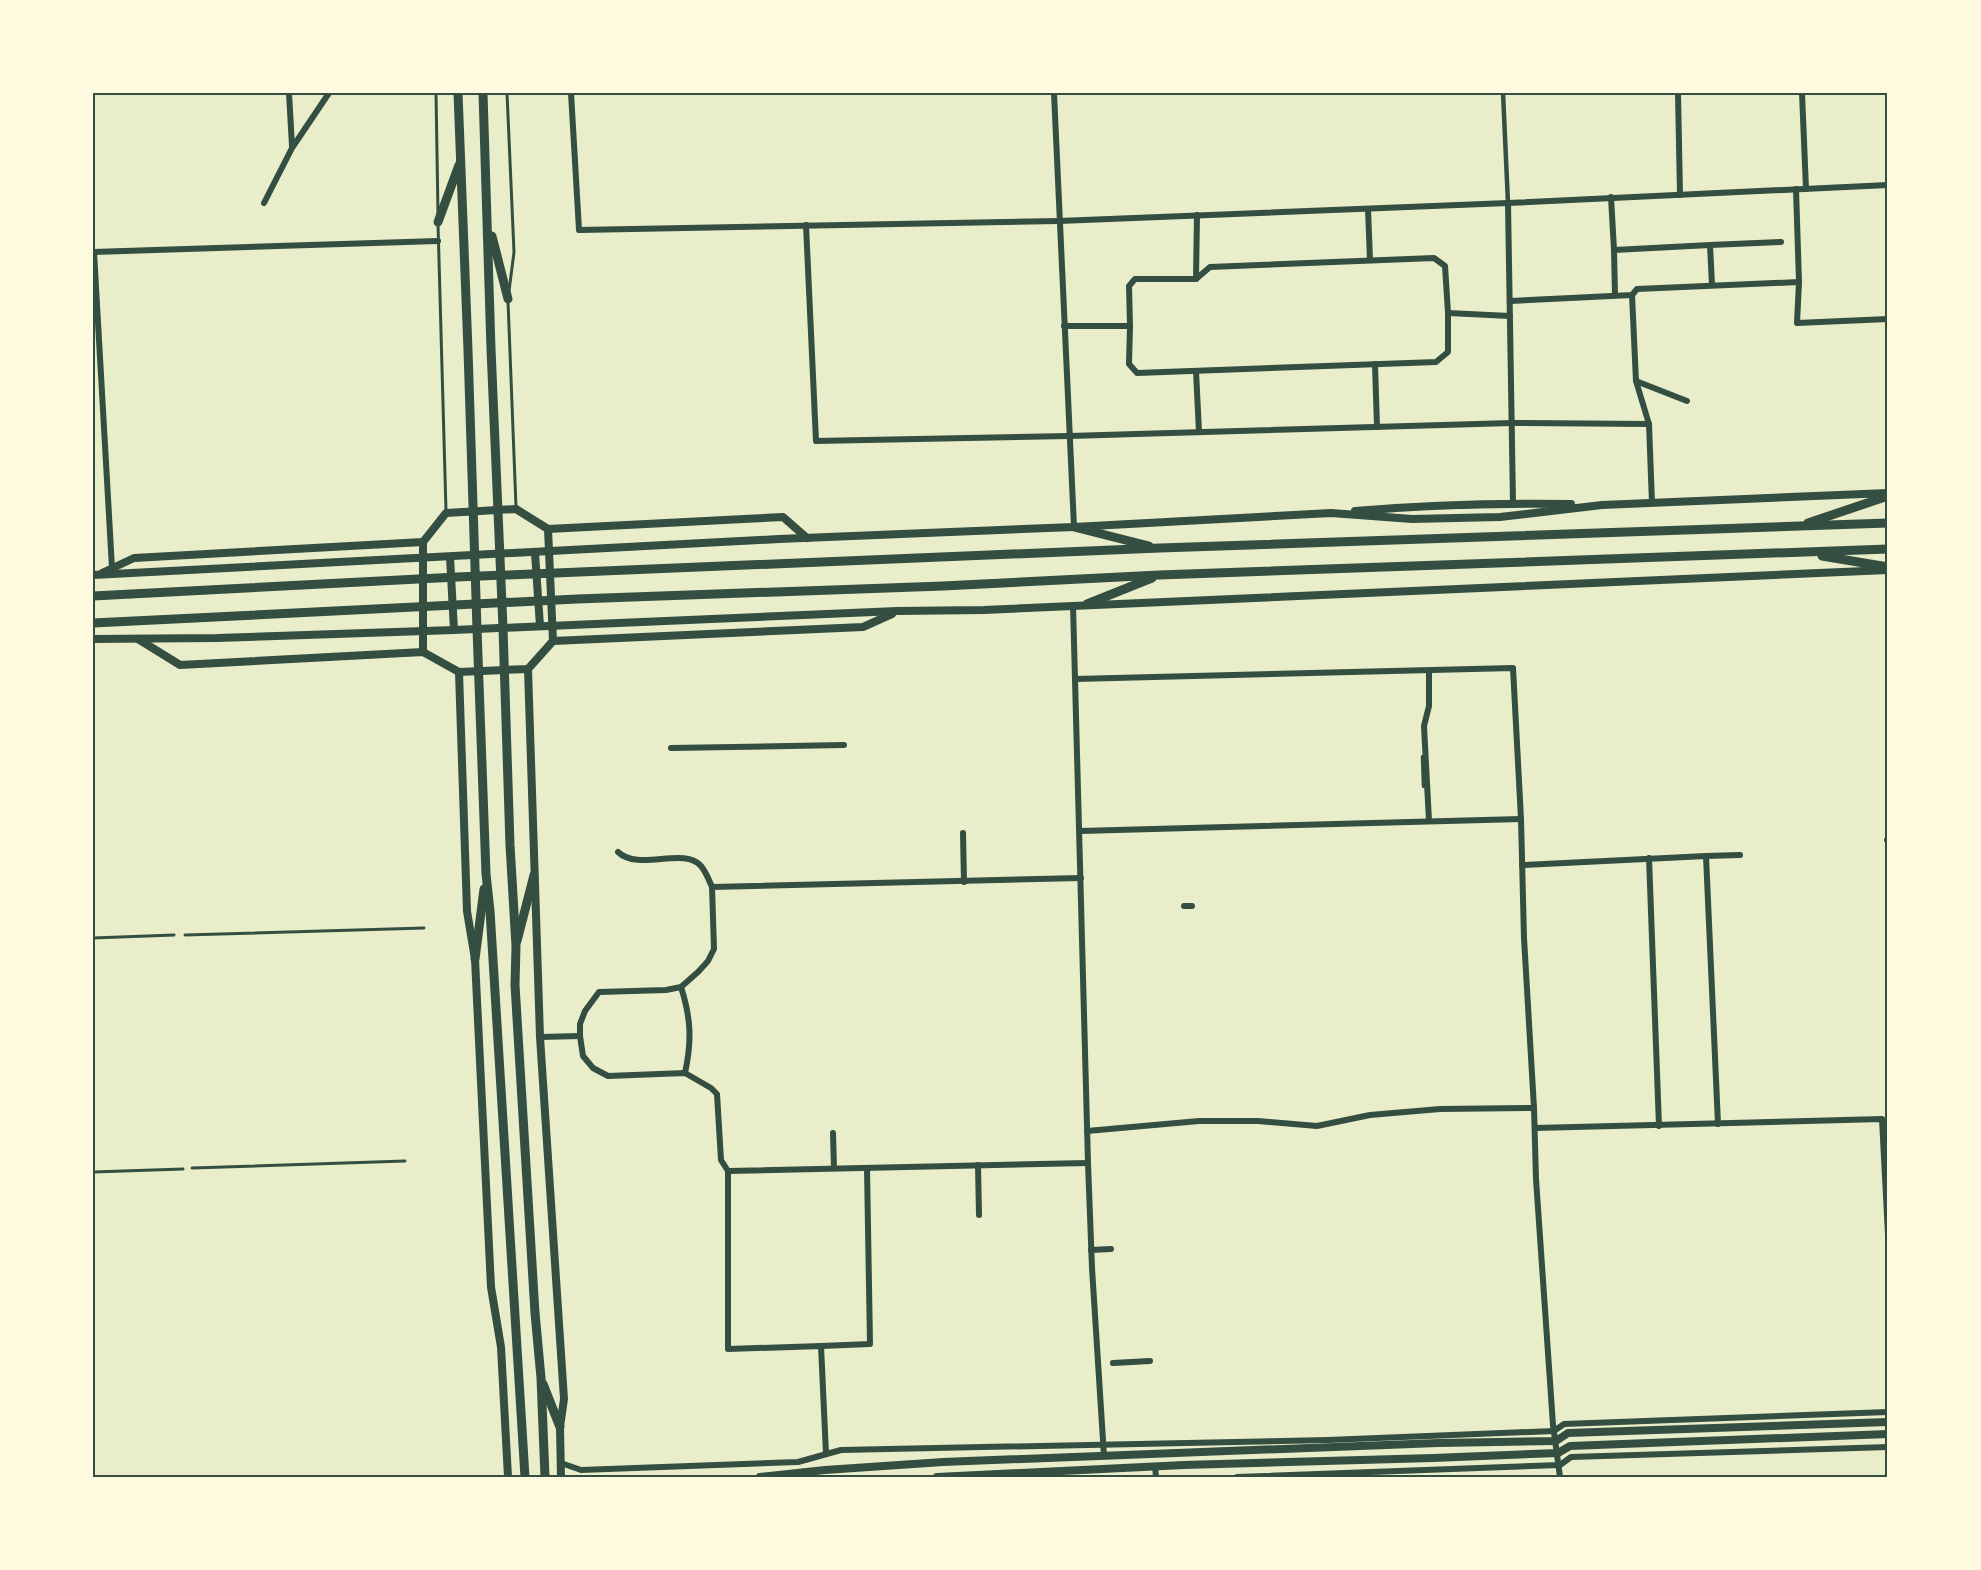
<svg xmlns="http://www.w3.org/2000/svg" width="1981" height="1570" font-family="Ubuntu,sans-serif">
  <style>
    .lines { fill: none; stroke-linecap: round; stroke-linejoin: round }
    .service { stroke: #344e41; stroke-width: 3 }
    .pedestrian { stroke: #344e41; stroke-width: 4.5 }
    .minor { stroke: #344e41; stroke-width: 6 }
    .tertiary { stroke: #344e41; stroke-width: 8 }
    .primary { stroke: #344e41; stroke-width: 9 }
    .trunk { stroke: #344e41; stroke-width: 9 }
    .neatline { fill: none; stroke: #344e41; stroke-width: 2 }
  </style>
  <rect width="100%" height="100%" fill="#e9edc9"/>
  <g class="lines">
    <!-- service -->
    <g class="service">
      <path d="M436 93 438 214"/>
      <path d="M507 93 514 252 509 291"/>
      <path d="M438 224 446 511"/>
      <path d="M508 301 516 507"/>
      <path d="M185 935 424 928"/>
      <path d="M93 938 174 935"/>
      <path d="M192 1168 405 1161"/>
      <path d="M93 1172 183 1169"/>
    </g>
    <!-- pedestrian -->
    <g class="pedestrian">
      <path d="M1503 93 1508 203"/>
      <path d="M1423 757 1424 786"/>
    </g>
    <!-- minor -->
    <g class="minor">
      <path d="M289 93 292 146"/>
      <path d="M571 93 579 230 1059 221 1508 203 1888 185"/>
      <path d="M1054 93 1074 527"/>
      <path d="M1678 93 1680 195"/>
      <path d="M1802 93 1806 189"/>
      <path d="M1611 197 1614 250"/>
      <path d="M264 203 292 148 329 93"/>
      <path d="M1508 203 1513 503"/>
      <path d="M1368 209 1370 260"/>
      <path d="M806 225 816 441 1069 436 1512 423 1649 424 1652 503"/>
      <path d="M93 252 438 241"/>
      <path d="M94 252 112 568"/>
      <path d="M1196 279 1197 215"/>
      <path d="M1799 282 1797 323 1888 319"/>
      <path d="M1712 285 1710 245 1781 242"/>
      <path d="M1615 295 1614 250 1710 245"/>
      <path d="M1632 295 1636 381 1687 401"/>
      <path d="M1510 301 1632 295 1637 289 1799 282 1796 189"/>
      <path d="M1064 326H1130L1129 286 1135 279H1196L1210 267 1434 258 1445 266 1448 313 1510 316"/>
      <path d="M1130 326 1129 364 1137 373 1436 362 1448 352V313"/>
      <path d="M1375 364 1377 427"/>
      <path d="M1196 371 1199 432"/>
      <path d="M1636 381 1649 424"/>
      <path d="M1073 605 1088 1163 1092 1268 1104 1456"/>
      <path d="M1429 671V706L1424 726 1429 821"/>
      <path d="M1075 679 1513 668 1521 819 1524 938 1534 1108 1536 1179 1553 1425 1560 1477"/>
      <path d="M671 748 844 745"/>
      <path d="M1080 831 1521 819"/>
      <path d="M963 833 964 882"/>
      <path d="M1887 840H1888"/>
      <path d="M618 852C639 872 684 846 701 866 706 872 709 880 712 887"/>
      <path d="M1706 856 1740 855"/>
      <path d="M1649 858 1659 1126"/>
      <path d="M1522 865 1706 856 1718 1124"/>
      <path d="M1081 878 712 887 714 949 708 961 698 972 681 987 666 990 599 992 585 1011 580 1024V1036L583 1056 593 1068 608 1076 685 1073 711 1088 717 1094 721 1160 728 1171 1088 1163"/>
      <path d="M1184 906H1192"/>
      <path d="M681 987C691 1018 692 1041 685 1073"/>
      <path d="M540 1037 580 1036"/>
      <path d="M1535 1128 1882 1119 1888 1235"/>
      <path d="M1087 1131 1199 1121H1258L1317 1126 1370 1115 1440 1109 1534 1108"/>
      <path d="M833 1133 834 1168"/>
      <path d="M978 1165 979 1215"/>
      <path d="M728 1171V1349L821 1346 826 1454"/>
      <path d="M1091 1250 1111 1249"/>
      <path d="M821 1346 870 1344 867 1168"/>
      <path d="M1113 1363 1150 1361"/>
      <path d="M561 1463 581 1470 798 1462 841 1450 1328 1440 1554 1431 1564 1424 1888 1412"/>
      <path d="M1155 1466 1156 1477"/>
      <path d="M1237 1477 1560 1465 1571 1457 1888 1447"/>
    </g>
    <!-- tertiary -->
    <g class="tertiary">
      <path d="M1355 511C1427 505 1499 503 1571 504"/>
      <path d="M548 529 553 641"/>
      <path d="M423 542V652"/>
      <path d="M535 553 540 626"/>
      <path d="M450 557 454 630"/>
      <path d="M102 573 134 558 423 542 446 513 516 509 548 529 783 517 807 538"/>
      <path d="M93 575 779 539 1074 527 1331 513 1412 519 1500 517 1602 505 1888 493"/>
      <path d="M93 639 217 638 454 630 897 611 984 610 1888 570"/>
      <path d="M138 639 180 665 423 652 459 672 528 669 553 641 863 627 892 614"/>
      <path d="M528 669 540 1037 564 1399 560 1427 561 1477"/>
      <path d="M459 672 467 911 475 959 491 1287 501 1347 508 1477"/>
      <path d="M760 1477 825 1470 943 1462 1438 1443 1556 1441 1568 1433 1888 1422"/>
      <path d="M937 1477 1184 1465 1433 1458 1558 1453 1570 1446 1888 1434"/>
    </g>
    <!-- primary -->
    <g class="primary">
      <path d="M458 93 468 350 477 629"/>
      <path d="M483 93 491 349 503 628"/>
      <path d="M438 222 459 165"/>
      <path d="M492 236 508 299"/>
    </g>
    <!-- trunk -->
    <g class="trunk">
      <path d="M1808 523 1888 496"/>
      <path d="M1074 527 1149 546"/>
      <path d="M1822 556 1888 567"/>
      <path d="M93 596 457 577 1160 548 1888 523"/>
      <path d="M1087 604 1152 578"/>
      <path d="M93 623 577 599 943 586 1159 575 1888 549"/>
      <path d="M503 628 510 845 516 946 515 985 535 1313 541 1378 545 1477"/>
      <path d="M477 629 486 874 490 911 525 1477"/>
      <path d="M517 941 534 875"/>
      <path d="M475 959 484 889"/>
      <path d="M543 1384 560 1427"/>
    </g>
  </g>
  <!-- border -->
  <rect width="1981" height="1570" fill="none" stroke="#fefae0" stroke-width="189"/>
  <rect x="94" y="94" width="1792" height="1382" class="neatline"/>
</svg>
